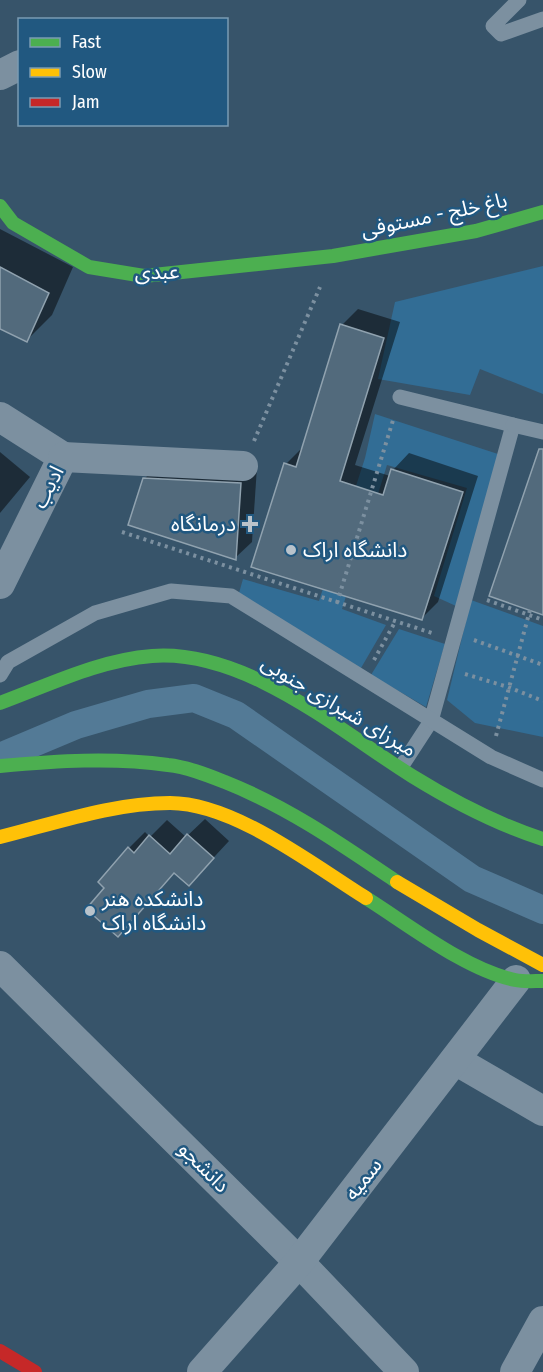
<svg xmlns="http://www.w3.org/2000/svg" width="543" height="1372" font-family="'Fira Sans Condensed','Noto Sans Arabic',sans-serif">
  <style>
    .green { fill: #326d95 }
    .shadow { fill: #0007 }
    .lines { fill: none; stroke-linecap: round; stroke-linejoin: round }
    .canal { stroke: #537a96; stroke-width: 28 }
    .building { fill: #526a7c; stroke: #90a2af; stroke-width: 1.5 }
    .path { stroke: #7c90a0; stroke-width: 4; stroke-dasharray: 3 4.5; stroke-linecap: butt }
    .lane { stroke: #7c90a0; stroke-width: 15 }
    .street { stroke: #7c90a0; stroke-width: 30 }
    .fast { stroke: #4caf50; stroke-width: 14 }
    .slow { stroke: #ffc107; stroke-width: 14 }
    .jam { stroke: #c62828; stroke-width: 14 }
    .poi-dot { fill: #b9c3cb; stroke: #215880; stroke-width: 2 }
    .labels { text-anchor: middle; stroke-width: 5; stroke-linejoin: round; paint-order: stroke }
    .street-label { font-size: 21px; fill: #fff; stroke: #215880 }
    .poi-label { font-size: 21px; fill: #fff; stroke: #215880; text-anchor: start }
  </style>
  <rect width="100%" height="100%" fill="#37546a"/>
  <!-- green -->
  <g class="green">
    <path d="M543 266V394L480 369 470 395 378 379 395 302Z"/>
    <path d="M375 414 498 454 456 606 434 596 467 488 387 465 342 609 386 625 361 668 239 593 243 579 319 601 365 458Z"/>
    <path d="M471 600 543 626V737L475 723 447 700Z"/>
    <path d="M399 629 445 644 426 707 371 675Z"/>
  </g>
  <!-- shadow -->
  <g class="shadow">
    <path d="M0 229 73 267 52 315 27 340 0 327Z"/>
    <path d="M358 309 400 322 355 465 390 476 393 470 409 453 478 476 438 602 422 618 286 464 302 448 342 325Z"/>
    <path d="M0 452 30 477 0 513Z"/>
    <path d="M161 463 257 467 252 542 235 558 144 479Z"/>
    <path d="M205 819 229 841 189 884 175 872 118 935 106 888 129 848 145 832 150 837 167 820 186 837Z"/>
  </g>
  <g class="lines">
    <!-- canal -->
    <path class="canal" d="M0 757 76 725 148 704 194 698 236 715 472 879 543 910"/>
  </g>
  <!-- building -->
  <g class="building">
    <path d="M0 267 49 293 27 342 0 329Z"/>
    <path d="M340 324 384 338 340 481 383 495 391 469 463 492 422 620 251 567 284 463 296 467Z"/>
    <path d="M539 449H543V615L489 596Z"/>
    <path d="M143 478 241 483 236 560 128 525Z"/>
    <path d="M187 834 214 858 189 886 174 873 118 937 86 909 104 888 98 882 128 847 134 853 149 835 170 854Z"/>
  </g>
  <g class="lines">
    <!-- path -->
    <g class="path">
      <path d="M254 441 320 287"/>
      <path d="M122 532 435 634"/>
      <path d="M487 600 543 620"/>
      <path d="M337 603 394 417"/>
      <path d="M474 640 543 665"/>
      <path d="M374 660 395 622"/>
      <path d="M465 674 508 687 543 701"/>
      <path d="M496 736 530 610"/>
    </g>
    <!-- lane -->
    <g class="lane">
      <path d="M519 0 493 26 501 34 543 19"/>
      <path d="M400 397 513 425 431 721 401 767"/>
      <path d="M513 425 543 432"/>
      <path d="M0 675 8 662 95 613 171 591 231 596 491 757 543 780"/>
    </g>
    <!-- street -->
    <g class="street">
      <path d="M0 75 20 65"/>
      <path d="M0 417 63 457 0 584"/>
      <path d="M63 457 243 466"/>
      <path d="M0 966 299 1262 404 1372"/>
      <path d="M455 1060 543 1111"/>
      <path d="M202 1372 299 1262 516 980"/>
      <path d="M515 1372 543 1321"/>
    </g>
    <!-- fast -->
    <g class="fast">
      <path d="M0 206 13 223 89 267 144 276 333 256 476 231 543 212"/>
      <path d="M0 703C49 685 99 660 152 656 245 649 337 729 412 776 454 802 496 824 543 839"/>
      <path d="M0 766C56 761 112 757 168 765 187 767 207 775 225 782 288 807 341 844 397 882"/>
      <path d="M366 898C409 925 466 970 515 980 524 982 534 981 543 981"/>
    </g>
    <!-- slow -->
    <g class="slow">
      <path d="M0 837C56 823 113 803 170 803 234 803 313 865 366 898"/>
      <path d="M397 882 478 930 543 965"/>
    </g>
    <!-- jam -->
    <path class="jam" d="M0 1351 35 1372"/>
  </g>
  <!-- markers -->
  <g class="poi-dot">
    <path d="M247 515h6v6h6v6h-6v6h-6v-6h-6v-6h6z"/>
    <circle cx="291" cy="550" r="6"/>
    <circle cx="90" cy="911" r="6"/>
  </g>
  <g class="labels">
    <!-- street labels -->
    <g class="street-label">
      <text transform="translate(434 215) rotate(-12)" y="7">باغ خلج - مستوفی</text>
      <text transform="translate(157 272) rotate(-1)" y="7">عبدی</text>
      <text transform="translate(48 487) rotate(-63)" y="7">ادیب</text>
      <text transform="translate(339 706) rotate(31)" y="7">میرزای شیرازی جنوبی</text>
      <text transform="translate(204 1167) rotate(45)" y="7">دانشجو</text>
      <text transform="translate(363 1179) rotate(-52)" y="7">سمیه</text>
    </g>
    <!-- poi labels -->
    <g class="poi-label">
      <text x="236" y="531" text-anchor="end">درمانگاه</text>
      <text x="303" y="557">دانشگاه اراک</text>
      <text x="102" y="906">دانشکده هنر<tspan x="102" dy="24">دانشگاه اراک</tspan></text>
    </g>
  </g>
  <!-- legend -->
  <rect x="18" y="18" width="210" height="108" fill="#215880" stroke="#7a9bb3" stroke-width="1.5"/>
  <rect x="30" y="38" width="30" height="9" fill="#4caf50" stroke="#7a9bb3" stroke-width="1.5"/>
  <text x="72" y="48" font-size="18" fill="#ffffff">Fast</text>
  <rect x="30" y="68" width="30" height="9" fill="#ffc107" stroke="#7a9bb3" stroke-width="1.5"/>
  <text x="72" y="78" font-size="18" fill="#ffffff">Slow</text>
  <rect x="30" y="98" width="30" height="9" fill="#c62828" stroke="#7a9bb3" stroke-width="1.5"/>
  <text x="72" y="108" font-size="18" fill="#ffffff">Jam</text>
</svg>
